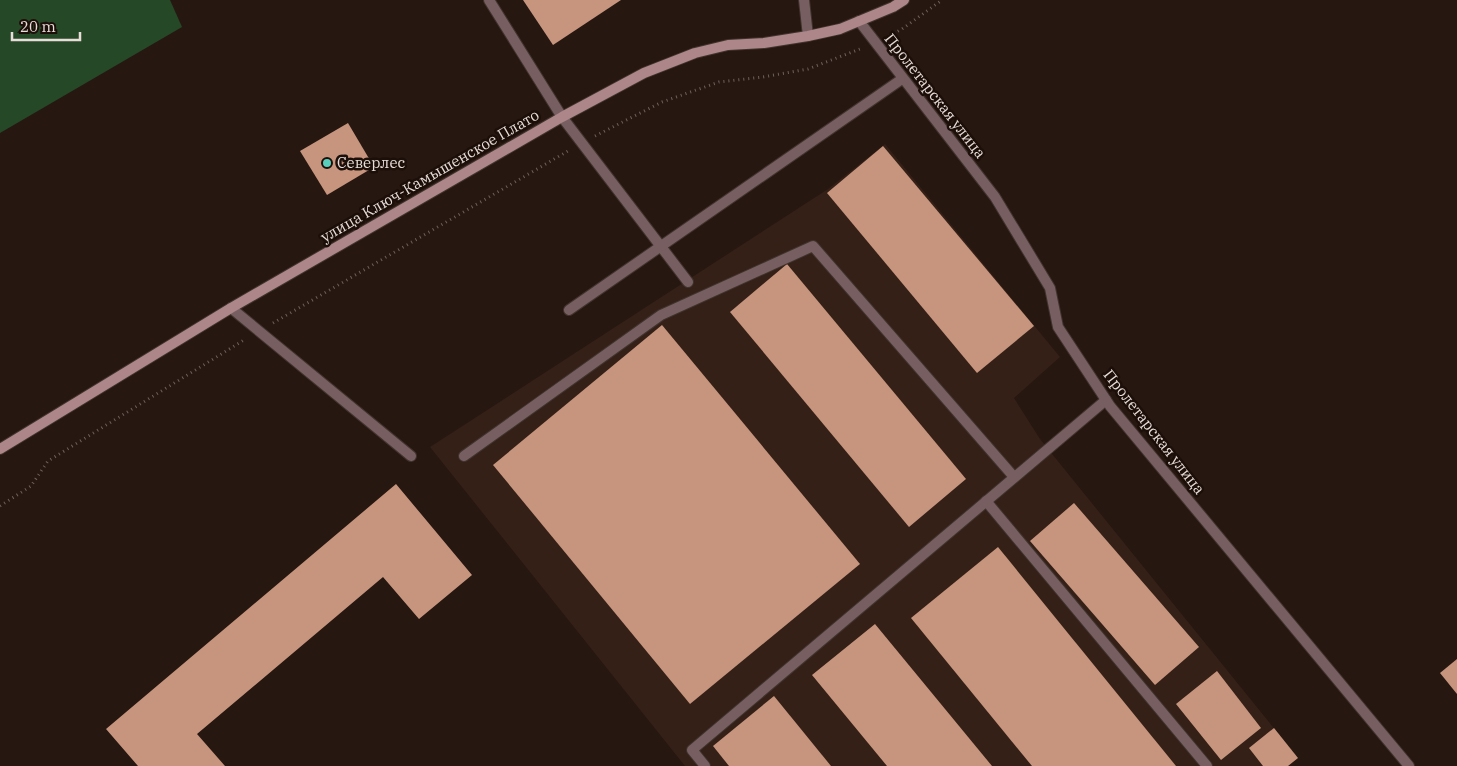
<svg xmlns="http://www.w3.org/2000/svg" width="1457" height="766" font-family="'IBM Plex Serif',serif">
  <style>
    .built { fill: #342017 }
    .forest { fill: #254827 }
    .building { fill: #c7957e }
    .lines { fill: none; stroke-linecap: round; stroke-linejoin: round }
    .lane-casing { stroke: #41332d; stroke-width: 12 }
    .street-casing { stroke: #41332d; stroke-width: 12 }
    .secondary-casing { stroke: #41332d; stroke-width: 12 }
    .path { stroke: #6f615c; stroke-width: 3; stroke-dasharray: 1 4; stroke-linecap: butt }
    .lane { stroke: #775f61; stroke-width: 10 }
    .street { stroke: #775f61; stroke-width: 10 }
    .secondary { stroke: #ac8689; stroke-width: 10 }
    .poi-dot { fill: #5acebd; stroke: #1c0e08; stroke-width: 2 }
    .labels { text-anchor: middle; stroke-width: 5; stroke-linejoin: round; paint-order: stroke }
    .street-label { font-size: 15px; fill: #e8ddd9; stroke: #1c0e08 }
    .poi-label { font-size: 15px; fill: #e8ddd9; stroke: #1c0e08; text-anchor: start }
  </style>
  <rect width="100%" height="100%" fill="#261711"/>
  <!-- built -->
  <path class="built" d="M885 144 1060 357 1014 398 1040 439 1298 758 1288 766H685L430 447 828 189Z"/>
  <!-- forest -->
  <path class="forest" d="M0 0H170L182 27 0 133Z"/>
  <!-- building -->
  <g class="building">
    <path d="M523 0H621L553 45Z"/>
    <path d="M348 123 374 167 327 195 300 151Z"/>
    <path d="M883 146 1034 326 977 373 827 193Z"/>
    <path d="M787 264 966 479 909 527 730 312Z"/>
    <path d="M662 325 860 564 690 704 493 465Z"/>
    <path d="M396 484 472 575 419 619 383 577 197 734 225 766H138L106 729Z"/>
    <path d="M1074 503 1199 647 1155 685 1030 541Z"/>
    <path d="M998 547 1176 766H1032L911 618Z"/>
    <path d="M875 624 992 766H887L812 675Z"/>
    <path d="M1457 659V694L1440 673Z"/>
    <path d="M1217 671 1261 728 1221 760 1176 704Z"/>
    <path d="M774 696 831 766H729L713 746Z"/>
    <path d="M1274 728 1298 758 1288 766H1263L1249 748Z"/>
  </g>
  <g class="lines">
    <!-- lane casing -->
    <g class="lane-casing">
      <g id="lane">
        <path d="M489 0 562 117 688 282"/>
        <path d="M804 0 808 36"/>
        <path d="M231 308 411 456"/>
        <path d="M569 310 902 79"/>
        <path d="M464 456 661 315 813 246 1014 477"/>
        <path d="M986 501 1207 766"/>
        <path d="M705 766 692 750 1106 400"/>
      </g>
    </g>
    <!-- street casing -->
    <g class="street-casing">
      <path id="street" d="M859 21 995 197 1050 288 1058 327 1110 406 1409 766"/>
    </g>
    <!-- secondary casing -->
    <g class="secondary-casing">
      <path id="secondary" d="M0 449 231 308 562 117 644 73 695 53 728 45 764 43 808 36 840 29 893 7 904 0"/>
    </g>
    <!-- path -->
    <g class="path">
      <path d="M889 36 902 29 942 0"/>
      <path d="M595 136 662 102 719 82 763 77 808 69 860 49"/>
      <path d="M273 323 568 151"/>
      <path d="M0 506 31 486 48 461 244 340"/>
    </g>
    <!-- lane -->
    <use href="#lane" class="lane"/>
    <!-- street -->
    <use href="#street" class="street"/>
    <!-- secondary -->
    <use href="#secondary" class="secondary"/>
  </g>
  <!-- markers -->
  <circle class="poi-dot" cx="327" cy="163" r="5"/>
  <g class="labels">
    <!-- street labels -->
    <g class="street-label">
      <text transform="translate(935 96) rotate(52)" y="5">Пролетарская улица</text>
      <text transform="translate(430 176) rotate(-30)" y="5">улица Ключ-Камышенское Плато</text>
      <text transform="translate(1154 432) rotate(52)" y="5">Пролетарская улица</text>
    </g>
    <!-- poi labels -->
    <g class="poi-label">
      <text x="337" y="168">Северлес</text>
    </g>
  </g>
  <!-- scale -->
  <path d="M12 32v8h68v-8" fill="none" stroke="#e8ddd9" stroke-width="2.5"/>
  <text x="20" y="32" font-size="15" fill="#e8ddd9" stroke="#1c0e08" stroke-width="4" paint-order="stroke">20 m</text>
</svg>
